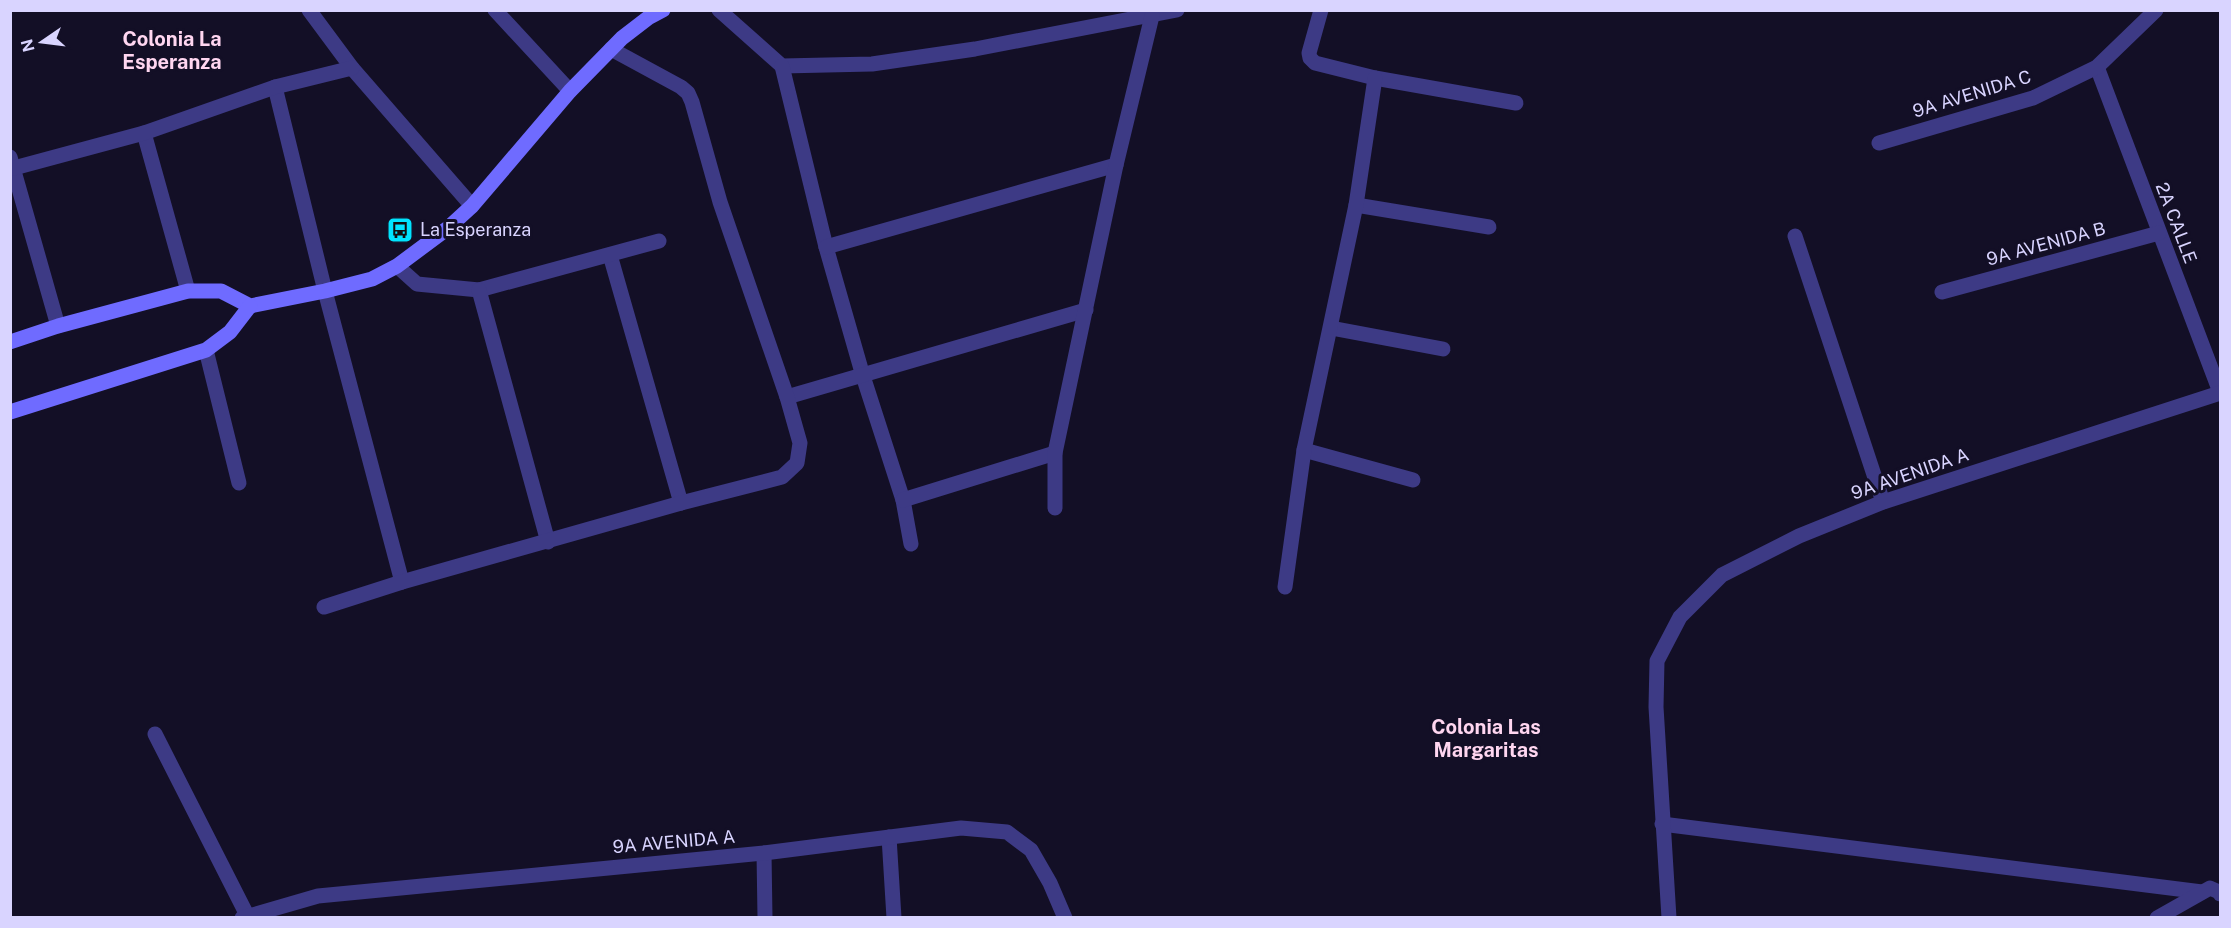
<svg xmlns="http://www.w3.org/2000/svg" width="2231" height="928" font-family="'Public Sans',sans-serif">
  <style>
    .lines { fill: none; stroke-linecap: round; stroke-linejoin: round }
    .minor { stroke: #3d3a85; stroke-width: 15 }
    .secondary { stroke: #6f6bff; stroke-width: 15 }
    .labels { text-anchor: middle; stroke-width: 6; stroke-linejoin: round; paint-order: stroke }
    .street-label { font-size: 18px; fill: #d9d4ff; stroke: #130f26 }
    .poi-label { font-size: 18px; fill: #d9d4ff; stroke: #130f26; text-anchor: start }
    .neighbourhood-label { font-size: 20px; font-weight: bold; fill: #ffd6f0; stroke: #130f26 }
  </style>
  <rect width="100%" height="100%" fill="#130f26"/>
  <g class="lines">
    <!-- minor -->
    <g class="minor">
      <path d="M309 10 352 68 472 206"/>
      <path d="M495 10 570 91"/>
      <path d="M719 10 782 66 872 64 975 49 1177 10"/>
      <path d="M1321 10 1309 53 1310 58 1315 63 1375 78 1516 103"/>
      <path d="M782 66 826 247 863 376 903 500 911 544"/>
      <path d="M2097 67 2220 392"/>
      <path d="M275 87 325 291 402 582"/>
      <path d="M144 133 188 291"/>
      <path d="M1879 143 2033 98 2097 67 2156 10"/>
      <path d="M10 157 58 326"/>
      <path d="M14 168 144 133 275 87 352 68"/>
      <path d="M1356 205 1489 227"/>
      <path d="M1795 236 1883 502"/>
      <path d="M826 247 1116 165"/>
      <path d="M610 255 681 503"/>
      <path d="M397 266 417 284 479 290 659 241"/>
      <path d="M479 290 548 542"/>
      <path d="M1942 292 2159 233"/>
      <path d="M1331 328 1443 349"/>
      <path d="M206 350 239 483"/>
      <path d="M787 397 1086 310"/>
      <path d="M1304 450 1413 480"/>
      <path d="M903 500 1055 453"/>
      <path d="M1055 508V453L1116 165 1152 16"/>
      <path d="M1285 587 1304 450 1356 205 1375 78"/>
      <path d="M324 607 402 582 681 503 782 477 797 463 800 443 787 397 720 202 692 102 688 93 681 87 611 49"/>
      <path d="M155 734 247 915"/>
      <path d="M1662 824 2202 892"/>
      <path d="M889 837 894 918"/>
      <path d="M764 853 765 918"/>
      <path d="M242 918 318 896 764 853 961 828 1007 832 1031 850 1050 883 1065 918"/>
      <path d="M1669 918 1656 707 1657 661 1680 617 1722 575 1799 536 1883 502 2220 393"/>
      <path d="M2157 918 2210 888 2219 892 2220 894"/>
    </g>
    <!-- secondary -->
    <g class="secondary">
      <path d="M10 342 58 326 188 291H221L250 306 325 291 372 279 397 266 448 228 472 206 570 91 622 38 648 18 663 10"/>
      <path d="M10 412 206 350 230 332 250 306"/>
    </g>
  </g>
  <!-- icons -->
  <defs>
    <g id="bus-square" transform="scale(1.35)"><rect x="-9" y="-9" width="18" height="18" rx="4" fill="#00e5ff" stroke="#130f26"/><path d="M-5-6H5V4H4V6H2V4H-2V6H-4V4H-5ZM-3.5-4V0h7V-4ZM-3.5 1.2v1.5H-2V1.2ZM2 1.2v1.5H3.5V1.2Z" fill="#111"/></g>
  </defs>
  <g fill-rule="evenodd">
    <use href="#bus-square" x="400" y="230"/>
  </g>
  <g class="labels">
    <!-- street labels -->
    <g class="street-label">
      <text transform="translate(1972 94) rotate(-17)" y="6">9A AVENIDA C</text>
      <text transform="translate(2176 223) rotate(69)" y="6">2A CALLE</text>
      <text transform="translate(2046 244) rotate(-15)" y="6">9A AVENIDA B</text>
      <text transform="translate(1910 474) rotate(-19)" y="6">9A AVENIDA A</text>
      <text transform="translate(674 842) rotate(-5)" y="6">9A AVENIDA A</text>
    </g>
    <!-- poi labels -->
    <g class="poi-label">
      <text x="420" y="236">La Esperanza</text>
    </g>
    <!-- neighbourhood labels -->
    <g class="neighbourhood-label">
      <text x="172" y="46">Colonia La<tspan x="172" dy="23">Esperanza</tspan></text>
      <text x="1486" y="734">Colonia Las<tspan x="1486" dy="23">Margaritas</tspan></text>
    </g>
  </g>
  <!-- border -->
  <rect width="2231" height="928" fill="none" stroke="#d9d4ff" stroke-width="24"/>
  <!-- north arrow -->
  <g transform="translate(42 42) rotate(256)" stroke="#130f26" stroke-width="4.5" paint-order="stroke">
  <path d="M0-4.5L10 22L0 15L-10 22Z" fill="#d9d4ff"/>
  <text y="-9" font-size="16" font-weight="bold" text-anchor="middle" fill="#d9d4ff">N</text>
  </g>
</svg>
